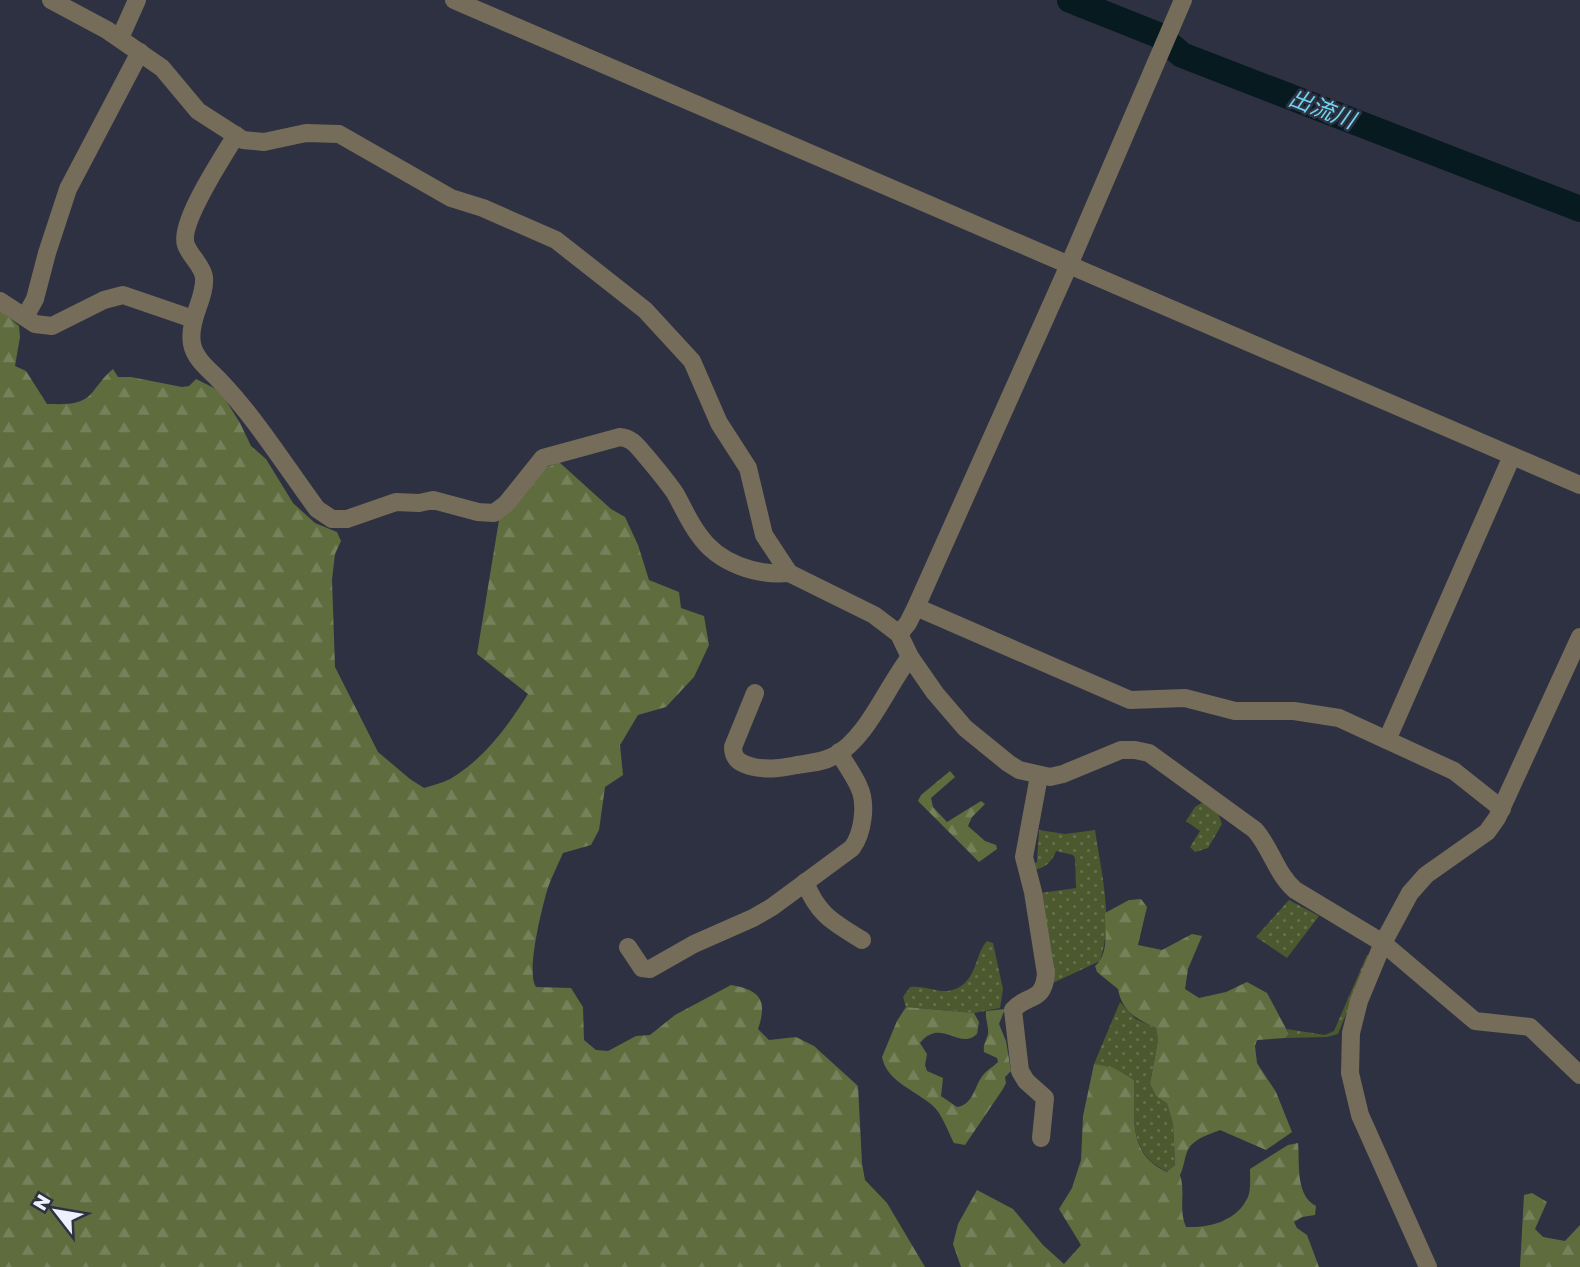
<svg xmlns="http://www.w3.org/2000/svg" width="1580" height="1267" font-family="'Golos Text','Noto Sans JP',sans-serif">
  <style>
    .grass { fill: url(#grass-dots) }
    .forest { fill: url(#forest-firs) }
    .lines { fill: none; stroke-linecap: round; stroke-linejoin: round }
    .river { stroke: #061a1f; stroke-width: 26 }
    .minor { stroke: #756d59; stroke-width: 18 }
    .labels { text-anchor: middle; stroke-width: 5; stroke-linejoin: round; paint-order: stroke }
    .water-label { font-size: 23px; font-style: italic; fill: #70d4ec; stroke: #2e3142 }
  </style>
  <defs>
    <pattern id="grass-dots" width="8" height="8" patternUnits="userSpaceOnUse" patternTransform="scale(1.75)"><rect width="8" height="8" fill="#4c582e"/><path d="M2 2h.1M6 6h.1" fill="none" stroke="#66704d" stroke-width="1.8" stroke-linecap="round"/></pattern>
    <pattern id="forest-firs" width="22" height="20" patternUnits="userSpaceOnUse" patternTransform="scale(1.75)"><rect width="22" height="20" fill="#5f6c3e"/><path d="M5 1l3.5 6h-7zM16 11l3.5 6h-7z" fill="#76815b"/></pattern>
  </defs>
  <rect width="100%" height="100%" fill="#2e3142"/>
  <!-- grass -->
  <g class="grass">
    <path d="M1203 802 1218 813 1222 824 1208 848 1195 852 1190 847 1200 831 1186 821 1195 807Z"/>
    <path d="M1039 830 1065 834 1095 830C1101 871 1114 921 1100 961L1055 982H1052L1040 893 1076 888 1075 858 1073 855 1056 851C1052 862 1045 868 1034 870L1032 864 1037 862Z"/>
    <path d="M1289 900 1319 916 1287 958 1256 937Z"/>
    <path d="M987 941 993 943 1003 989 1000 1008 974 1013 906 1007 903 997 910 987C924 985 936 992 948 991 978 986 974 954 987 941Z"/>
    <path d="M1367 955H1370L1338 1034 1327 1037 1285 1038 1289 1034 1287 1029 1325 1035 1334 1031Z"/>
    <path d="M1120 1002 1136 1019 1156 1028 1158 1040 1150 1084 1156 1096 1167 1102 1173 1124 1175 1165 1168 1172C1127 1154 1135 1118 1134 1080L1094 1064Z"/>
  </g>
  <!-- forest -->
  <g class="forest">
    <path d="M0 310 19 326 20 337 15 366 26 371 47 404C61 404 79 406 90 395 98 386 103 377 113 369L118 377H131L182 387 189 386 196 379 220 391 240 423 251 446 266 459 293 503 315 523 337 532 341 541 335 554 332 580 335 667 378 752 410 779 424 788C433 785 442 783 450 779 483 760 508 726 528 694L477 654 499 520 534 473 559 462 611 509 625 517 638 545 649 580 679 592 681 608 704 616 709 645 694 677 666 707 638 715 620 745 623 775 605 787 599 830 591 845 563 853C557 867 550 880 546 894 541 913 526 972 536 987L571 988 583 1007 584 1040 596 1050 608 1051 636 1036 650 1035 675 1015 731 985C760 990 768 1000 758 1029L769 1040 796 1037 814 1046 858 1086 862 1163 865 1180 887 1203 925 1267H0Z"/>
    <path d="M950 771 955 777 931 798 933 807 947 822 981 801 985 804 972 817 968 826 985 841 996 845 997 849 979 862 918 801 921 795Z"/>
    <path d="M1141 899 1147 907 1138 945 1162 950 1192 934 1202 936 1188 969 1185 989 1199 998 1226 992 1247 982 1267 993 1289 1034 1285 1038 1257 1040 1255 1046 1257 1063 1276 1092 1292 1132 1266 1150 1220 1130C1208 1135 1192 1139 1187 1152 1184 1160 1184 1167 1180 1175 1186 1193 1178 1208 1186 1227 1210 1228 1237 1221 1248 1197 1251 1190 1250 1177 1250 1169L1288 1145 1298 1143C1300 1164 1295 1195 1316 1206L1315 1215 1302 1217 1294 1222 1297 1228 1307 1235 1319 1267H961L953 1244 958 1224 977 1190 1013 1209 1043 1245 1064 1264 1081 1245 1059 1209 1072 1188 1081 1160 1083 1116 1094 1064 1114 1068 1134 1080C1135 1118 1127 1154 1167 1172L1175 1165 1173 1124 1167 1103 1156 1096 1150 1084 1158 1040 1156 1028C1137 1019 1122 1012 1118 989L1097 972 1095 966C1109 955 1105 930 1105 913L1129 900Z"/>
    <path d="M906 1007 974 1013 979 1022 977 1034C959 1051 941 1017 920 1043L927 1054 925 1065 927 1071 943 1078 941 1096 957 1107C972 1105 974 1089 981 1078 985 1071 993 1067 998 1062L997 1058 984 1052C983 1043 986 1042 988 1034 989 1027 985 1019 986 1011L1005 1009 999 1024 1006 1041 1011 1071 1005 1077 1006 1083 1003 1089 965 1145 954 1143C948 1132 942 1113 932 1105 915 1090 887 1082 882 1057L897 1021Z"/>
    <path d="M1532 1193 1547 1202 1535 1229 1543 1237 1565 1241 1580 1225V1267H1520L1524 1195Z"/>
  </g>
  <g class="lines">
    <!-- river -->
    <path class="river" d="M1070 0 1158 35 1182 55 1580 209"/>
    <!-- minor -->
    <g class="minor">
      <path d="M51 0 107 30 162 68 198 111 243 140 264 142 306 133 339 134 451 198 483 208 556 240 645 310 692 361 719 423 748 468 764 535 789 573 874 615 899 634 910 657 935 693 965 728 1008 763 1019 770 1050 777 1063 774 1121 750H1135L1149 753 1255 830C1271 848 1277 875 1295 890L1383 943 1475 1021 1530 1027 1580 1075"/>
      <path d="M454 0 1580 485"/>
      <path d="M120 38 137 0"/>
      <path d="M236 135C224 156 178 223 186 245 190 256 202 265 204 277 206 298 188 319 192 344 195 360 211 371 221 382 257 420 286 467 317 509L332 519H347L396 502 419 503 433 500 478 512 494 513 506 504 543 458 620 437C632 438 637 446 645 455 655 467 666 480 675 493 683 507 689 522 699 535 718 563 756 576 789 573"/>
      <path d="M0 301 35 324 52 326 104 300 123 295 193 319"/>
      <path d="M25 317 35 299 47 253 68 189 140 52"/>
      <path d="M916 607 1130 700 1185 698 1235 711H1294L1339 718 1454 771 1502 809"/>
      <path d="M899 634 908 623 916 607 1069 265 1183 0"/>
      <path d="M755 693 733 747C733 760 741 764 754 767 769 770 782 768 797 765 810 763 823 762 834 756 867 739 887 686 910 657"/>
      <path d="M1387 740 1512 456"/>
      <path d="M1039 776 1024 857 1033 892 1046 974C1043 1004 1027 993 1013 1010L1020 1071 1026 1081 1045 1098 1041 1138"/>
      <path d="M805 882C818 915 833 922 862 940"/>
      <path d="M628 947 642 968 650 969 694 944 753 918 772 907 852 848C863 833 867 804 859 787 854 775 845 764 839 752"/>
      <path d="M1428 1267 1360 1115 1350 1073 1351 1033 1359 1001 1383 943 1410 893 1426 875 1487 832 1497 818 1580 637"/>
    </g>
  </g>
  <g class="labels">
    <!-- water labels -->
    <g class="water-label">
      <text transform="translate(1322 109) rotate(21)" y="8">出流川</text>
    </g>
  </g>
  <!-- north arrow -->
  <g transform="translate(56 1211) rotate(301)" stroke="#2e3142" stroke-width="5" paint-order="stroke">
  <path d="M0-5L12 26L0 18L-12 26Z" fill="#eef1fc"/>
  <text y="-10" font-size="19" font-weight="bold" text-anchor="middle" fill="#eef1fc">N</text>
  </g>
</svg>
